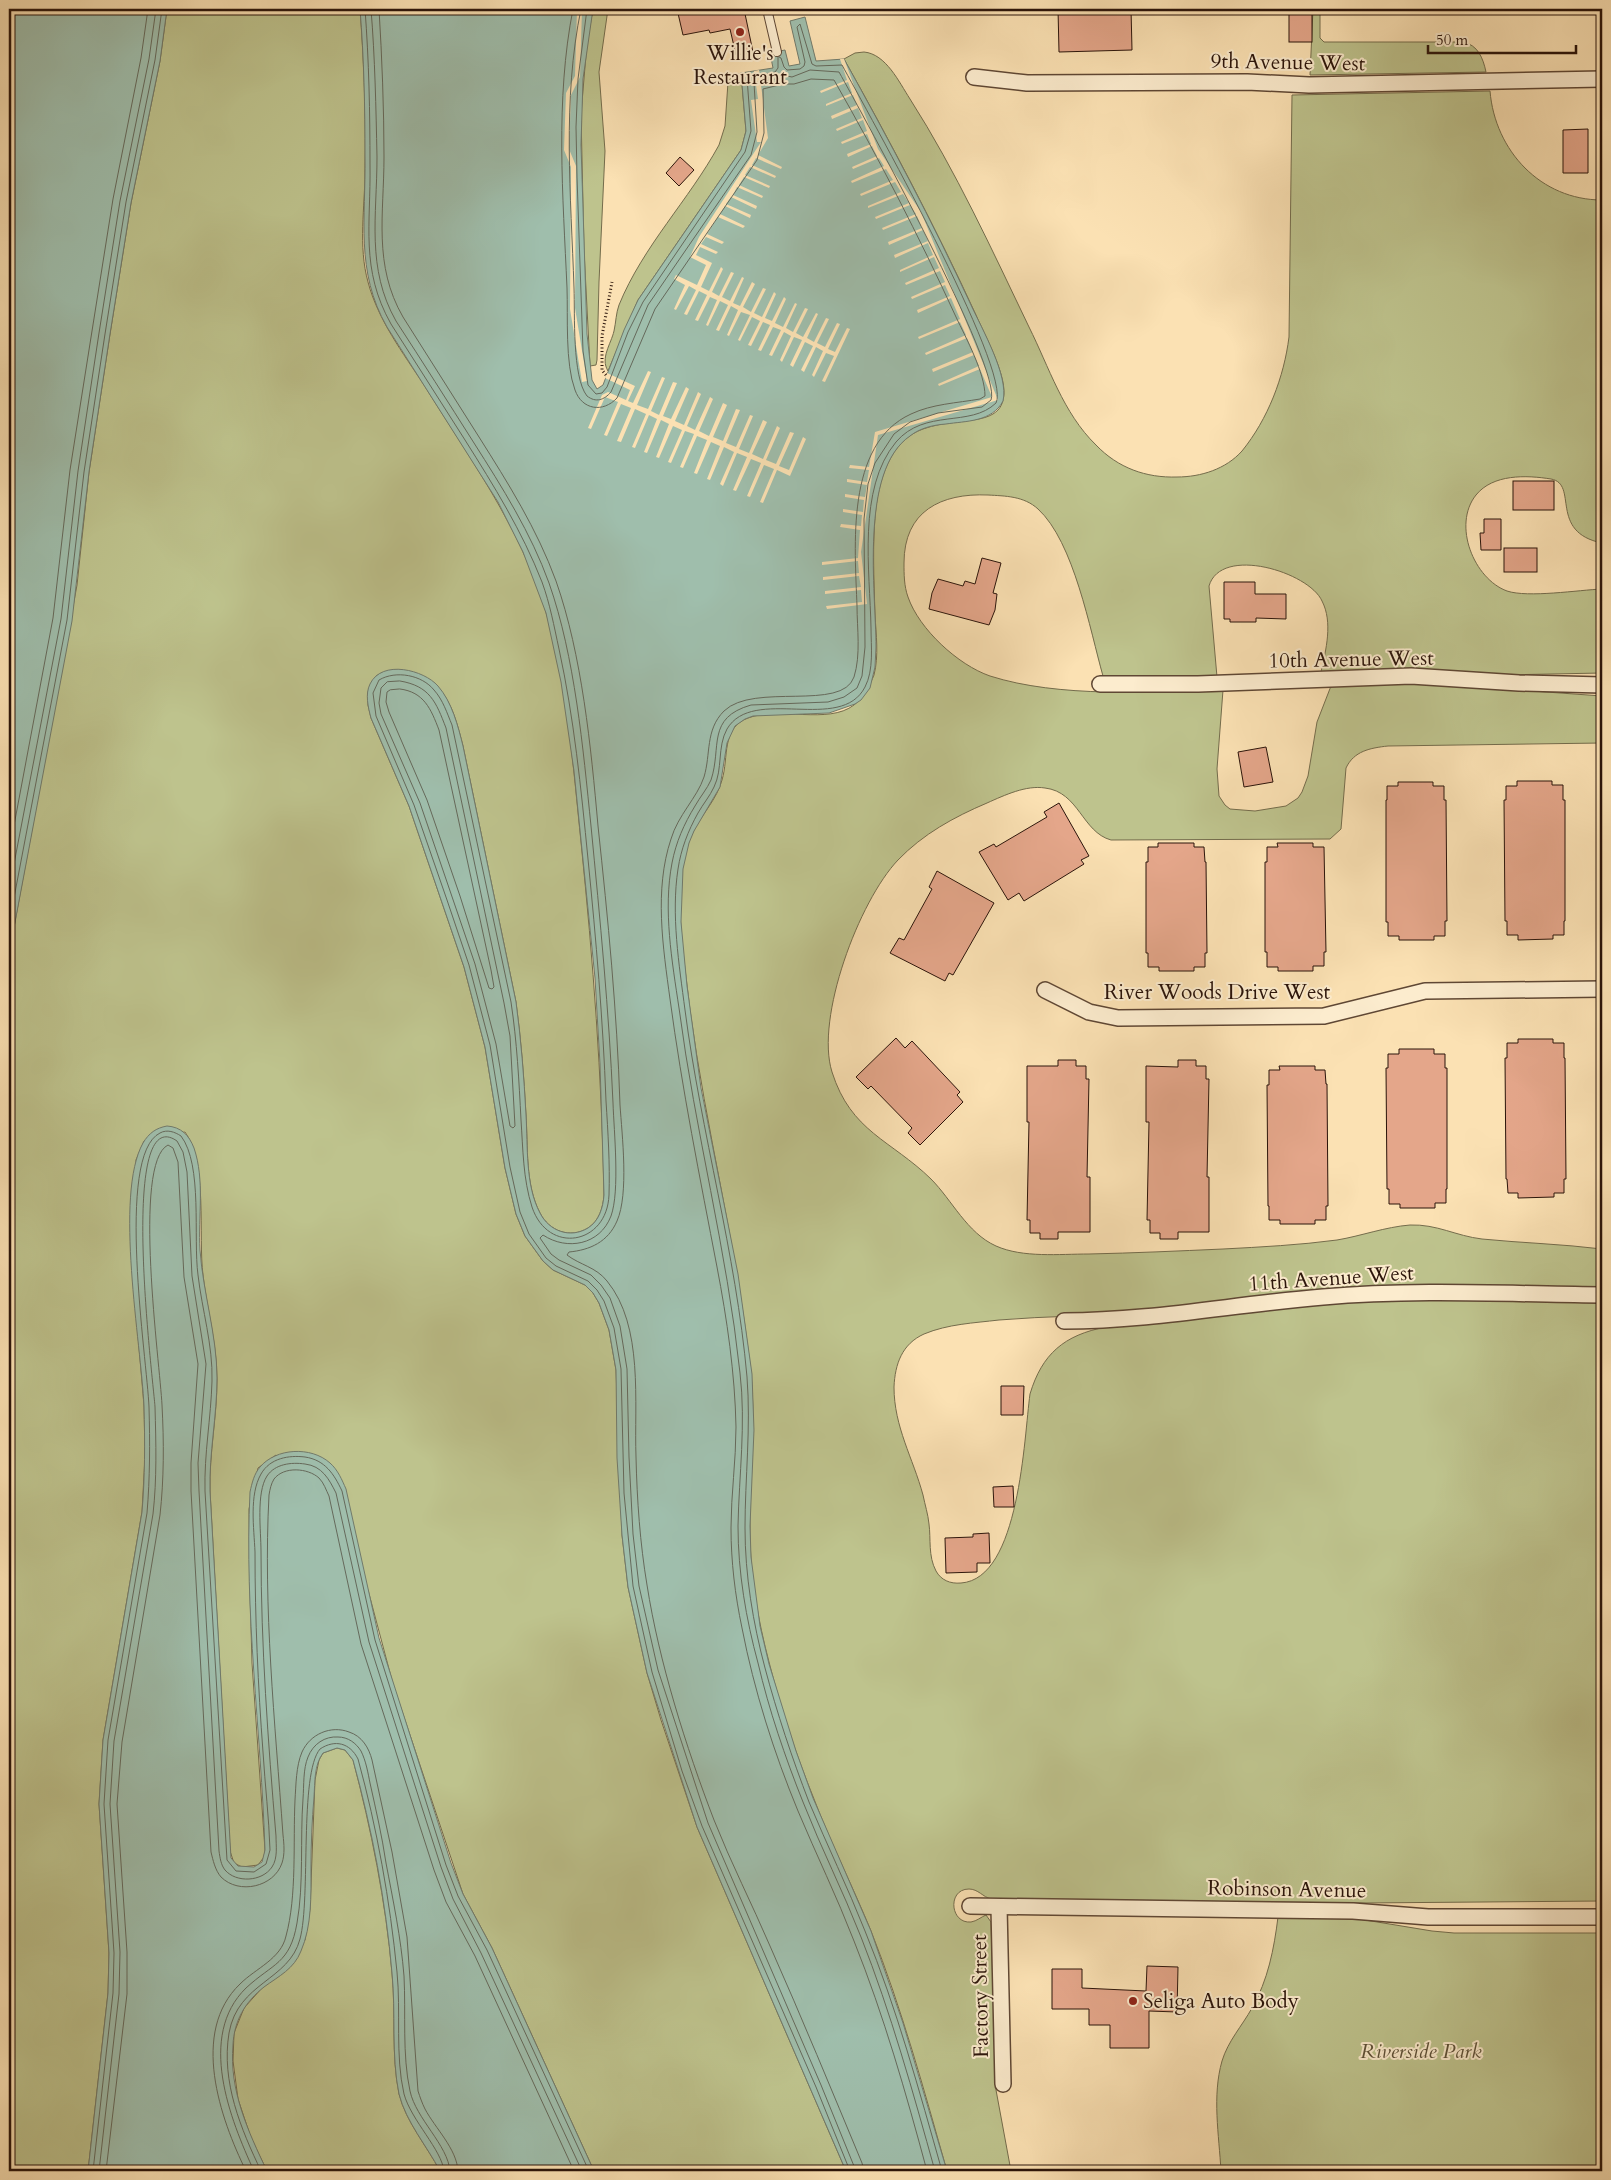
<svg xmlns="http://www.w3.org/2000/svg" width="1611" height="2180" font-family="Cardo,serif">
  <style>
    .green { fill: #bec38d; stroke: #746c4c }
    .water { fill: #9fbeac; stroke: #717a6b }
    .pier { fill: #fbe1b3 }
    .lines { fill: none; stroke-linecap: round; stroke-linejoin: round }
    .shore { stroke: #65695b; stroke-width: 1 }
    .building { fill: #e4a68a; stroke: #2b140a }
    .lane-casing { stroke: #5f4734; stroke-width: 10 }
    .street-casing { stroke: #5f4734; stroke-width: 18 }
    .path { stroke: #2b140a; stroke-width: 3; stroke-dasharray: 1 2.5; stroke-linecap: butt }
    .lane { stroke: #fcecce; stroke-width: 8 }
    .street { stroke: #fcecce; stroke-width: 15 }
    .poi-dot { fill: #8f2418; stroke: #fcecce; stroke-width: 2 }
    .labels { text-anchor: middle; stroke-width: 4; stroke-linejoin: round; paint-order: stroke }
    .poi-label { font-size: 21px; fill: #2b140a; stroke: #fcecce }
    .street-label { font-size: 21px; fill: #2b140a; stroke: #fcecce }
    .park-label { font-size: 21px; font-style: italic; fill: #5e5138; stroke: #fcecce }
  </style>
  <rect width="100%" height="100%" fill="#fbe1b3"/>
  <filter id="stains"><feTurbulence type="fractalNoise" baseFrequency=".004" numOctaves="4"/><feColorMatrix values="0 0 0 0 .2 0 0 0 0 .09 0 0 0 0 .02 0 0 0 .5 -.17"/></filter>
  <radialGradient id="worn" r=".72"><stop offset=".6" stop-color="#630" stop-opacity="0"/><stop offset="1" stop-color="#630" stop-opacity=".3"/></radialGradient>
  <!-- green -->
  <g class="green">
    <path d="M167 9H360C364 62 366 116 365 170 365 207 358 246 368 282 378 320 403 353 424 385 469 457 520 527 545 609 567 682 573 765 581 842 593 960 602 1077 604 1195 603 1208 599 1221 588 1228 570 1239 549 1231 540 1213 525 1185 528 1146 526 1115 524 1077 521 1039 516 1002L463 746C454 711 446 678 406 672 394 670 386 670 376 676L368 692V705L371 718 409 806 464 967 485 1047 505 1168 516 1214 525 1236 543 1261 553 1270 585 1285 593 1293 599 1303 609 1330 616 1370 622 1535 628 1587 647 1673 661 1720 697 1827 846 2171H594L492 1948 463 1894 393 1684 368 1590 276 1455 258 1468 249 1509 250 1592 252 1663 265 1850 264 1857 258 1865 242 1867 234 1863 230 1851 210 1491C209 1454 217 1417 217 1380 217 1344 207 1310 203 1275 198 1236 208 1163 185 1132L144 1141 136 1160 135 1300 144 1406 145 1456 142 1512 103 1740 99 1804 109 1953 108 1993 88 2171H9V954L77 585 89 472 110 334 131 203 160 61Z"/>
    <path d="M593 9H608L599 72 605 151 599 282 597 360 596 365 590 366 584 250 581 114 587 43Z"/>
    <path d="M1313 9H1320V38L1324 42H1463C1478 45 1483 58 1486 72L1310 75Z"/>
    <path d="M864 52C886 54 899 82 910 99 956 171 992 250 1029 327 1049 367 1063 413 1096 445 1118 468 1146 478 1177 477 1201 477 1226 469 1242 451 1268 419 1284 377 1289 337L1292 95 1490 91C1495 151 1541 200 1602 200V543C1548 532 1579 484 1551 479 1526 475 1493 474 1476 495 1452 525 1474 579 1507 591 1528 598 1579 590 1602 589V673L1500 675 1321 672C1326 650 1333 622 1322 601 1309 572 1221 545 1209 586L1217 677 1103 676C1090 630 1074 542 1038 509 1024 496 1005 496 988 495 941 493 904 511 904 563 904 574 904 586 908 597 919 629 958 665 990 676 1059 698 1151 692 1223 690L1217 769 1219 796 1225 805 1230 809 1255 811 1286 806 1298 798 1302 792 1308 776 1317 722 1331 686 1420 683 1602 696V743L1388 746C1370 748 1354 751 1346 768L1341 829 1330 839 1111 840C1082 832 1079 792 1045 788 1026 785 1005 795 987 803 954 817 923 834 898 860 859 901 815 1018 832 1072 851 1132 891 1140 931 1179 952 1200 967 1233 996 1246 1023 1258 1059 1254 1089 1254 1134 1253 1178 1251 1223 1249 1261 1247 1300 1245 1337 1240 1361 1236 1385 1227 1410 1225 1437 1224 1456 1236 1482 1239 1522 1243 1562 1244 1602 1249V1287C1448 1287 1295 1303 1141 1313 1094 1316 1047 1316 999 1320 974 1323 948 1324 924 1334 902 1344 895 1364 894 1387 894 1427 913 1458 923 1495 925 1505 928 1514 929 1524 931 1539 928 1556 936 1571 941 1580 950 1584 961 1583 1020 1579 1024 1437 1030 1394 1042 1354 1064 1335 1106 1327L1298 1304 1433 1299 1602 1303V1901L1362 1903 991 1899C983 1897 978 1889 969 1889 947 1889 950 1924 971 1922 977 1921 981 1917 986 1915L991 1922 996 2090 1011 2171H947C924 2090 902 2009 871 1931 853 1887 831 1844 814 1799 796 1755 781 1709 769 1662 758 1620 750 1576 750 1532 749 1476 757 1420 750 1364 736 1245 706 1129 690 1010 686 974 680 938 680 902 680 879 683 853 693 832 702 814 717 799 722 780 729 757 721 728 748 718 779 706 828 725 854 705 862 699 871 683 874 675 879 656 876 634 875 615 874 579 872 543 876 507 880 477 891 440 923 429 934 425 946 423 958 422 969 420 983 420 993 414 1001 409 1003 403 1004 394 1005 372 985 336 976 315 936 228 891 143 844 59L855 53Z"/>
    <path d="M741 73 746 131 741 150 638 300 608 371C600 358 611 344 614 331 616 322 616 313 619 305 643 246 689 200 719 145L725 126 728 82 732 76Z"/>
    <path d="M337 1748 345 1750 353 1760C371 1828 386 1903 392 1973 396 2013 391 2055 399 2094 406 2122 427 2146 440 2171H267L251 2138 238 2099 233 2061 234 2033 244 2008 305 1940 310 1909 315 1780 319 1760 323 1753Z"/>
    <path d="M1278 1917 1353 1918 1432 1931 1454 1933H1602V2171H1221C1219 2135 1212 2096 1222 2061 1228 2041 1242 2026 1252 2008 1268 1980 1274 1949 1278 1917Z"/>
  </g>
  <!-- water -->
  <g class="water">
    <path d="M9 9H167L160 61 131 203 110 334 89 472 72 621 9 954Z"/>
    <path d="M360 9H593L583 79 581 145 587 334 592 380 597 389 603 385 624 330 638 300 741 150 746 131 741 73 773 68 770 53 785 50 789 66 800 64 790 21 805 17 816 61 844 59C889 140 932 221 971 305 982 329 1009 376 1003 401 992 422 966 421 946 424 933 425 920 428 910 436 859 471 876 592 876 647L875 667 870 688 861 700 855 704 829 713 753 716 745 719 735 726 727 743 720 787 694 831 689 843 683 869 681 922 687 986 701 1088 738 1274 752 1374 754 1430 750 1526 751 1557 760 1626 769 1664 796 1751 813 1798 871 1931 903 2023 947 2171H846L697 1827 647 1673 628 1587 622 1535 617 1458 616 1370 609 1330 599 1303 593 1293 585 1285 553 1270 543 1261 525 1236 516 1214 505 1168 485 1047 464 967 409 806 371 718C368 707 365 694 370 684 382 659 424 670 438 686 452 702 458 726 463 746L516 1002C521 1039 524 1077 526 1115 528 1146 525 1185 540 1213 549 1231 570 1239 588 1228 599 1221 603 1208 604 1195L600 1064 595 978 574 771 561 682 546 613 523 552 498 502 387 327C355 271 366 218 365 157 365 107 364 58 360 9Z"/>
    <path d="M167 1126C181 1127 189 1135 194 1148 205 1180 198 1217 200 1250 203 1293 217 1335 217 1378 217 1416 209 1453 210 1491L231 1858 238 1866 254 1867 262 1862 265 1850C261 1730 244 1612 250 1492 252 1483 254 1474 260 1467 276 1448 311 1446 330 1463 338 1470 342 1480 346 1489L379 1638 451 1863 463 1894 492 1948 594 2171H440C427 2146 406 2122 399 2094 391 2055 396 2013 392 1973 386 1902 372 1829 353 1760L345 1750 337 1748 323 1753C314 1765 315 1782 314 1797 312 1820 311 1844 311 1868 311 1895 312 1926 301 1951 294 1969 279 1976 264 1987 245 2002 234 2021 233 2045 229 2090 248 2131 267 2171H88L108 1993 109 1953 99 1804 103 1740 142 1512C145 1477 145 1442 144 1406 141 1343 114 1195 143 1143 149 1133 156 1128 167 1126Z"/>
  </g>
  <!-- pier -->
  <g class="pier">
    <path d="M577 9H582L580 77 571 95 569 149 576 166 575 308 587 381 582 382 570 309 571 167 564 150 566 93 575 76Z"/>
    <path d="M840 59H844L878 149 921 212 998 400 878 435 861 552 867 604 827 609 826 606 862 602 861 590 825 594V591L861 587 859 576 823 580V577L859 573 858 561 822 565V562L858 558 860 530 840 527 841 524 861 526 862 515 843 512V509L863 512 864 500 845 497V494L865 497 867 485 847 482V479L867 482 869 470 849 468 850 465 869 467 875 432 992 397 980 369 939 386 938 384 979 366 974 355 933 372 932 369 973 352 967 338 926 355 925 353 966 335 960 322 919 339 918 337 960 319 951 298 918 313 917 310 950 296 945 285 912 299 911 297 945 282 940 271 906 285 905 283 939 268 934 257 900 272V270L933 255 928 243 895 258 894 255 928 241 923 230 889 245 888 242 922 228 917 216 883 230 882 228 916 214 910 205 876 219 875 217 909 203 903 194 868 208V206L901 192 895 182 861 196 860 194 893 180 886 169 852 183 851 181 884 166 879 158 853 169 852 167 877 156 872 146 848 157 847 154 871 144 867 134 842 144 841 142 867 131 863 120 837 131 836 129 862 118 858 108 832 119 831 116 857 105 853 95 826 106V104L852 93 848 82 821 93 820 91 847 80Z"/>
    <path d="M759 70 768 138 758 155 782 167 781 169 756 158 752 165 776 176 775 178 750 167 745 175 770 186 769 188 744 177 739 185 763 196 762 198 737 187 733 195 757 206 756 209 731 197 726 204 751 215 750 218 725 206 720 214 745 226 743 228 718 217 707 234 724 242 722 244 706 237 701 244 718 252 716 254 700 247 696 255 712 263 701 287 709 291 721 267 723 269 712 292 719 296 731 272 734 273 722 297 730 301 742 277 744 278 733 303 740 306 752 282 755 284 743 307 751 312 763 288 766 289 754 313 762 317 774 292 776 294 765 318 772 321 784 297 786 299 775 323 783 327 795 303 797 304 786 328 793 332 805 308 808 309 796 333 803 337 816 313 818 314 807 338 814 342 826 318 829 319 817 343 825 347 837 323 840 324 828 349 835 352 847 328 850 329 825 382 822 381 834 356 826 353 814 377 812 375 823 351 816 347 804 372 801 370 813 346 805 342 793 367 790 365 802 340 794 337 782 362 780 360 791 336 784 332 772 356 769 355 781 330 773 327 761 351 758 350 770 325 763 322 751 346 748 345 760 321 752 317 740 341 738 340 750 315 741 312 729 336 727 335 738 310 731 306 719 331 716 330 728 305 720 301 708 326 706 325 717 300 710 297 698 321 695 320 707 295 699 291 687 315 684 314 696 290 689 286 676 310 674 309 685 285 674 279 676 275 697 285 706 265 690 257 699 237 761 142H757L751 100 758 99 754 71Z"/>
    <path d="M648 371 651 372 637 405 648 409 662 377 665 378 651 411 659 415 673 382 677 383 663 416 671 419 686 387 689 389 675 421 684 425 698 392 701 394 687 426 695 430 710 397 713 399 699 431 709 436 723 403 727 405 713 437 723 441 736 409 740 410 726 443 736 447 750 415 753 416 739 449 749 453 763 420 767 422 752 454 763 459 777 426 780 428 766 460 776 464 790 432 794 433 779 466 789 470 803 437 806 439 790 476 777 470 763 503 760 502 774 469 764 465 750 497 747 496 761 463 751 459 736 491 733 490 747 457 737 453 723 486 720 484 734 452 724 447 710 480 707 479 720 446 711 442 697 474 694 473 707 440 697 436 683 468 680 467 694 434 685 431 671 463 668 462 682 430 673 426 659 458 656 457 669 424 661 420 647 453 644 452 657 419 649 415 635 448 632 447 646 414 635 409 621 442 617 441 631 408 621 404 607 436 604 435 618 402 605 397 591 429 588 428 602 395 608 392 626 400 630 390 605 378 607 373 635 386 628 401 633 403Z"/>
  </g>
  <g class="lines">
    <!-- shore -->
    <g class="shore">
      <path d="M365 9C369 61 370 113 370 165 371 224 360 269 391 324 416 363 440 401 465 440 494 486 522 531 542 582 550 604 554 626 559 649 574 718 581 788 588 859 596 939 603 1020 606 1101 608 1132 610 1164 609 1195 607 1245 548 1255 532 1207 523 1179 523 1149 521 1120 519 1081 517 1042 511 1002L452 725C447 713 443 700 434 690 422 675 396 670 379 680L373 693 376 716 414 805 447 900 469 965 490 1045 510 1167 520 1212 529 1234 546 1258 556 1266 588 1281 597 1290 604 1301 614 1328 621 1369 624 1493 633 1586 652 1672 682 1771 702 1826 816 2087 850 2171"/>
      <path d="M371 9C375 58 376 108 377 157 377 216 366 268 396 321 422 361 448 402 474 443 502 487 531 533 549 583 575 657 583 748 591 826 600 919 609 1011 613 1103 614 1132 620 1191 611 1216 600 1245 567 1251 543 1235L540 1238 551 1254 559 1260 591 1275 601 1285 610 1298 620 1326 627 1369 629 1457 633 1534 639 1586 658 1670 708 1823 821 2085 856 2171"/>
      <path d="M379 9C382 58 384 108 384 157 384 214 373 265 403 317 428 357 454 397 479 437 508 483 537 529 556 581 582 655 591 747 598 826 608 919 617 1011 620 1105 622 1135 629 1194 617 1221 608 1242 590 1250 569 1252L567 1255C580 1265 596 1267 607 1281 644 1326 634 1403 636 1457 637 1500 640 1543 647 1585 659 1662 686 1747 714 1820 731 1863 752 1904 770 1946 802 2018 832 2091 862 2163L864 2171"/>
      <path d="M573 9C555 100 563 196 567 288 568 317 565 363 575 390 582 410 603 413 617 398L655 309 757 160 764 133 763 89 783 84H794L811 79 834 80C878 157 919 236 956 317 966 338 985 373 985 396L980 399C957 403 932 404 911 414 845 444 855 547 857 606 857 628 861 655 854 677 842 712 754 682 724 711 705 730 711 754 704 777 697 798 678 815 671 839 654 890 663 947 670 999 682 1089 700 1178 717 1267 727 1319 735 1374 736 1427 736 1461 731 1494 731 1528 731 1561 735 1595 742 1628 754 1690 774 1753 798 1811 816 1854 837 1897 854 1941 884 2016 906 2093 927 2171"/>
      <path d="M581 9C562 100 571 196 574 288 575 314 572 377 587 396 596 403 604 400 611 392L648 305 751 155 757 132 754 83 776 79 782 75 792 77 810 70 839 72C862 113 1003 370 991 400L982 407 938 413 910 422 894 434 875 463 868 484 864 519 865 647 862 676 857 688 844 697 828 702 751 705C706 718 722 747 711 780 707 789 700 797 695 806 684 824 676 842 672 863 663 910 672 961 679 1008 695 1131 727 1250 740 1373 746 1424 739 1475 738 1526 738 1572 746 1619 758 1663 769 1710 785 1757 803 1802 821 1848 843 1891 861 1937 891 2013 913 2092 935 2171"/>
      <path d="M587 9 578 79 576 127 577 177 583 351 588 385 596 394 602 393 607 387 628 332 643 302 745 152 751 131 747 78 775 72 778 68V57"/>
      <path d="M779 57 781 58 784 67 787 70 800 69 804 66 805 62 797 27 800 24 812 64 816 66 842 65C866 109 1013 371 996 403 970 428 925 408 896 442 857 489 870 571 871 628 871 646 874 670 865 687 841 734 753 685 727 729 717 747 723 769 714 787 710 796 703 804 698 813 688 831 681 849 678 869 671 915 679 964 685 1010 701 1133 736 1253 747 1377 751 1428 745 1478 745 1528 745 1575 753 1623 765 1668 777 1713 792 1758 809 1802 827 1845 848 1888 865 1931 897 2009 919 2090 942 2171"/>
      <path d="M400 681C430 686 436 702 446 728L504 1003 510 1036 515 1126 513 1128 510 1126 496 1044 475 964 420 803 381 714 379 703 381 688 387 682Z"/>
      <path d="M400 689C424 692 431 709 439 730L491 970 494 987 492 989 489 988 460 896 427 800 389 712 386 702 387 692 390 690Z"/>
      <path d="M9 852 53 618 70 470 92 331 113 199 141 58 148 9"/>
      <path d="M9 890 61 619 78 471 99 333 120 201 149 59 156 9"/>
      <path d="M9 924 67 620 84 472 105 334 126 202 155 60 162 9"/>
      <path d="M93 2171 113 1993 114 1953 104 1804 108 1740 147 1513C150 1478 150 1442 149 1407 147 1359 115 1155 160 1133 167 1129 175 1132 181 1136 203 1165 193 1238 198 1275 202 1310 213 1345 212 1381 211 1418 204 1454 205 1491L227 1860 236 1871 254 1872 266 1864 270 1850C269 1818 265 1785 263 1752 258 1686 255 1619 255 1552 254 1528 249 1495 261 1474 270 1458 289 1455 305 1457 325 1460 334 1474 342 1491L375 1640 446 1865 458 1896 487 1950 589 2171"/>
      <path d="M99 2171 119 1994 120 1952 110 1804 114 1741 153 1514C157 1479 156 1443 155 1407 154 1387 117 1099 177 1141L183 1152 187 1172 192 1276 206 1364 198 1463 199 1491 219 1851C220 1858 221 1865 225 1870 236 1883 262 1882 272 1867 278 1858 276 1846 276 1836 268 1741 261 1646 261 1551 261 1531 256 1493 267 1476 275 1464 291 1462 305 1464 322 1466 329 1479 336 1493L369 1642 441 1867 453 1899 481 1953 582 2171"/>
      <path d="M106 2171 127 1994V1952L117 1804 122 1742 160 1515C164 1479 164 1442 162 1405 160 1364 132 1163 168 1145L173 1148 178 1162 184 1277 198 1364 191 1463V1491L211 1852C213 1860 215 1870 221 1877 239 1895 274 1887 282 1863 285 1854 284 1844 283 1835 275 1722 263 1608 269 1495 270 1489 271 1484 274 1479 284 1466 308 1468 319 1478 324 1483 326 1490 329 1496L361 1644 434 1870 446 1902 475 1956 574 2171"/>
      <path d="M246 2171C220 2118 190 2032 240 1984 256 1968 281 1959 286 1936 297 1896 293 1842 295 1800 296 1785 296 1766 302 1752 310 1734 331 1725 349 1732 362 1736 369 1748 372 1760L392 1852 407 1937 418 2091C420 2097 422 2103 425 2109 435 2128 457 2149 458 2171"/>
      <path d="M254 2171C230 2119 197 2036 246 1988 273 1963 290 1964 297 1923 304 1884 300 1839 303 1799 304 1785 303 1769 308 1757 313 1744 325 1736 338 1737 348 1737 356 1743 361 1751 366 1761 368 1773 370 1783 376 1810 382 1836 386 1863 393 1900 401 1938 404 1976 406 2014 402 2054 410 2091 416 2119 448 2145 450 2171"/>
      <path d="M261 2171C241 2129 221 2082 229 2033 238 1982 289 1981 300 1939 311 1898 299 1774 320 1749 335 1739 350 1743 358 1759 377 1828 390 1901 397 1972 401 2012 395 2055 404 2094 411 2120 442 2150 444 2171"/>
    </g>
  </g>
  <!-- building -->
  <g class="building">
    <path d="M677 9H744L753 52 736 55 730 29 710 33 709 30 683 35Z"/>
    <path d="M1058 9H1131L1132 50 1059 52Z"/>
    <rect x="1289" y="9" width="23" height="33"/>
    <path d="M1588 129V173H1563V130Z"/>
    <path d="M680 157 694 170 679 186 666 173Z"/>
    <rect x="1513" y="481" width="41" height="29"/>
    <path d="M1484 519H1501V550H1481L1480 533H1484Z"/>
    <rect x="1504" y="548" width="33" height="24"/>
    <path d="M982 558 1001 563 993 593 997 594 995 610 989 625 929 609 932 593 938 579 963 586 965 581 975 584Z"/>
    <path d="M1224 582H1255V594H1286V619L1256 618V622H1230V619H1224Z"/>
    <path d="M1266 747 1273 782 1244 787 1238 752Z"/>
    <path d="M1517 781H1552V785H1563V800H1565V921H1564V935H1553V939L1518 940V935H1507V921H1505L1504 800H1506V786H1517Z"/>
    <path d="M1398 782H1433V786H1444V800H1446L1447 921H1445V936H1434V940H1399V936H1388V922H1386V800H1387V786H1398Z"/>
    <path d="M1059 803 1089 856 1081 860 1084 864 1024 901 1019 893 1008 900 979 852 994 844 996 847 1047 817 1044 812Z"/>
    <path d="M1158 843H1194V847H1204L1205 862H1206L1207 953H1205V967H1194V971H1159V967H1148V953H1146V862H1148V847H1158Z"/>
    <path d="M1277 843H1313V847H1324L1326 952H1324V966H1313V971H1278V967H1267V952H1265V862H1267V847H1278Z"/>
    <path d="M937 871 994 903 953 975 949 973 945 981 890 953 899 938 904 940 932 889 929 887Z"/>
    <path d="M896 1038 905 1048 912 1041 960 1092 957 1095 963 1102 920 1145 908 1133 912 1128 871 1086 868 1089 856 1077Z"/>
    <path d="M1518 1039H1553V1043H1564V1058H1565L1566 1179H1564V1193H1554V1197L1518 1198V1193H1508L1507 1179H1506L1505 1058H1507V1043H1518Z"/>
    <path d="M1399 1049H1434V1054H1445V1068H1447V1189H1446V1203H1435V1208H1400V1204H1389V1189H1387L1386 1068H1388V1054H1399Z"/>
    <path d="M1058 1060H1076V1066H1086V1079H1089L1087 1177H1090V1232H1058V1239H1040V1233H1030V1220H1027L1029 1122H1027V1066H1058Z"/>
    <path d="M1178 1060H1196V1066H1206V1079H1209L1207 1177H1209V1232H1178V1239H1160V1233H1150V1220H1147L1149 1122H1146V1066L1178 1067Z"/>
    <path d="M1279 1066H1315V1070H1325L1326 1084H1327L1328 1206H1326V1220H1315V1224H1280V1220H1269V1206H1268L1267 1085H1269V1070H1280Z"/>
    <path d="M1001 1386H1024L1023 1415H1001Z"/>
    <path d="M1013 1486 1014 1507H994L993 1487Z"/>
    <path d="M989 1533 990 1563H977V1572L946 1573 945 1538 973 1537V1534Z"/>
    <path d="M1147 1966 1178 1967 1177 2012 1149 2011V2048H1110V2025H1089V2009H1052V1969H1082V1988L1146 1991Z"/>
  </g>
  <g class="lines">
    <!-- lane casing -->
    <g class="lane-casing">
      <path id="lane" d="M767 9 777 52"/>
    </g>
    <!-- street casing -->
    <g class="street-casing">
      <g id="street">
        <path d="M974 77 1027 83 1247 82 1309 85 1602 79"/>
        <path d="M1100 684H1198L1411 676 1519 683 1602 685"/>
        <path d="M1045 990 1089 1012 1118 1018 1324 1016 1425 991 1602 989"/>
        <path d="M1064 1321C1151 1321 1236 1304 1323 1297 1416 1289 1509 1294 1602 1295"/>
        <path d="M970 1906 1353 1911 1428 1917H1602"/>
        <path d="M999 1907 1003 2084"/>
      </g>
    </g>
    <!-- path -->
    <path class="path" d="M606 375 602 370V336L612 282"/>
    <!-- lane -->
    <use href="#lane" class="lane"/>
    <!-- street -->
    <use href="#street" class="street"/>
  </g>
  <!-- markers -->
  <g class="poi-dot">
    <circle cx="740" cy="32" r="5"/>
    <circle cx="1133" cy="2001" r="5"/>
  </g>
  <g class="labels">
    <!-- poi labels -->
    <g class="poi-label">
      <text x="740" y="60">Willie's<tspan x="740" dy="24">Restaurant</tspan></text>
      <text x="1143" y="2008" text-anchor="start">Seliga Auto Body</text>
    </g>
    <!-- street labels -->
    <g class="street-label">
      <text transform="translate(1288 62) rotate(1)" y="7">9th Avenue West</text>
      <text transform="translate(1351 659) rotate(-1)" y="7">10th Avenue West</text>
      <text x="1217" y="999">River Woods Drive West</text>
      <text transform="translate(1331 1278) rotate(-4)" y="7">11th Avenue West</text>
      <text transform="translate(1287 1889) rotate(1)" y="7">Robinson Avenue</text>
      <text transform="translate(980 1996) rotate(-91)" y="7">Factory Street</text>
    </g>
    <!-- park labels -->
    <g class="park-label">
      <text x="1421" y="2058">Riverside Park</text>
    </g>
  </g>
  <!-- margin -->
  <rect width="1611" height="2180" fill="none" stroke="#fbe1b3" stroke-width="30"/>
  <rect x="10" y="10" width="1591" height="2160" fill="none" stroke="#2b140a" stroke-width="2.5"/>
  <rect x="15" y="15" width="1581" height="2150" fill="none" stroke="#2b140a"/>
  <!-- scale -->
  <path d="M1428 45v8h148v-8" fill="none" stroke="#2b140a" stroke-width="2.5"/>
  <text x="1436" y="45" font-size="15" fill="#2b140a" stroke="#fcecce" stroke-width="4" paint-order="stroke">50 m</text>
  <rect width="100%" height="100%" filter="url(#stains)"/>
  <rect width="100%" height="100%" fill="url(#worn)"/>
</svg>
